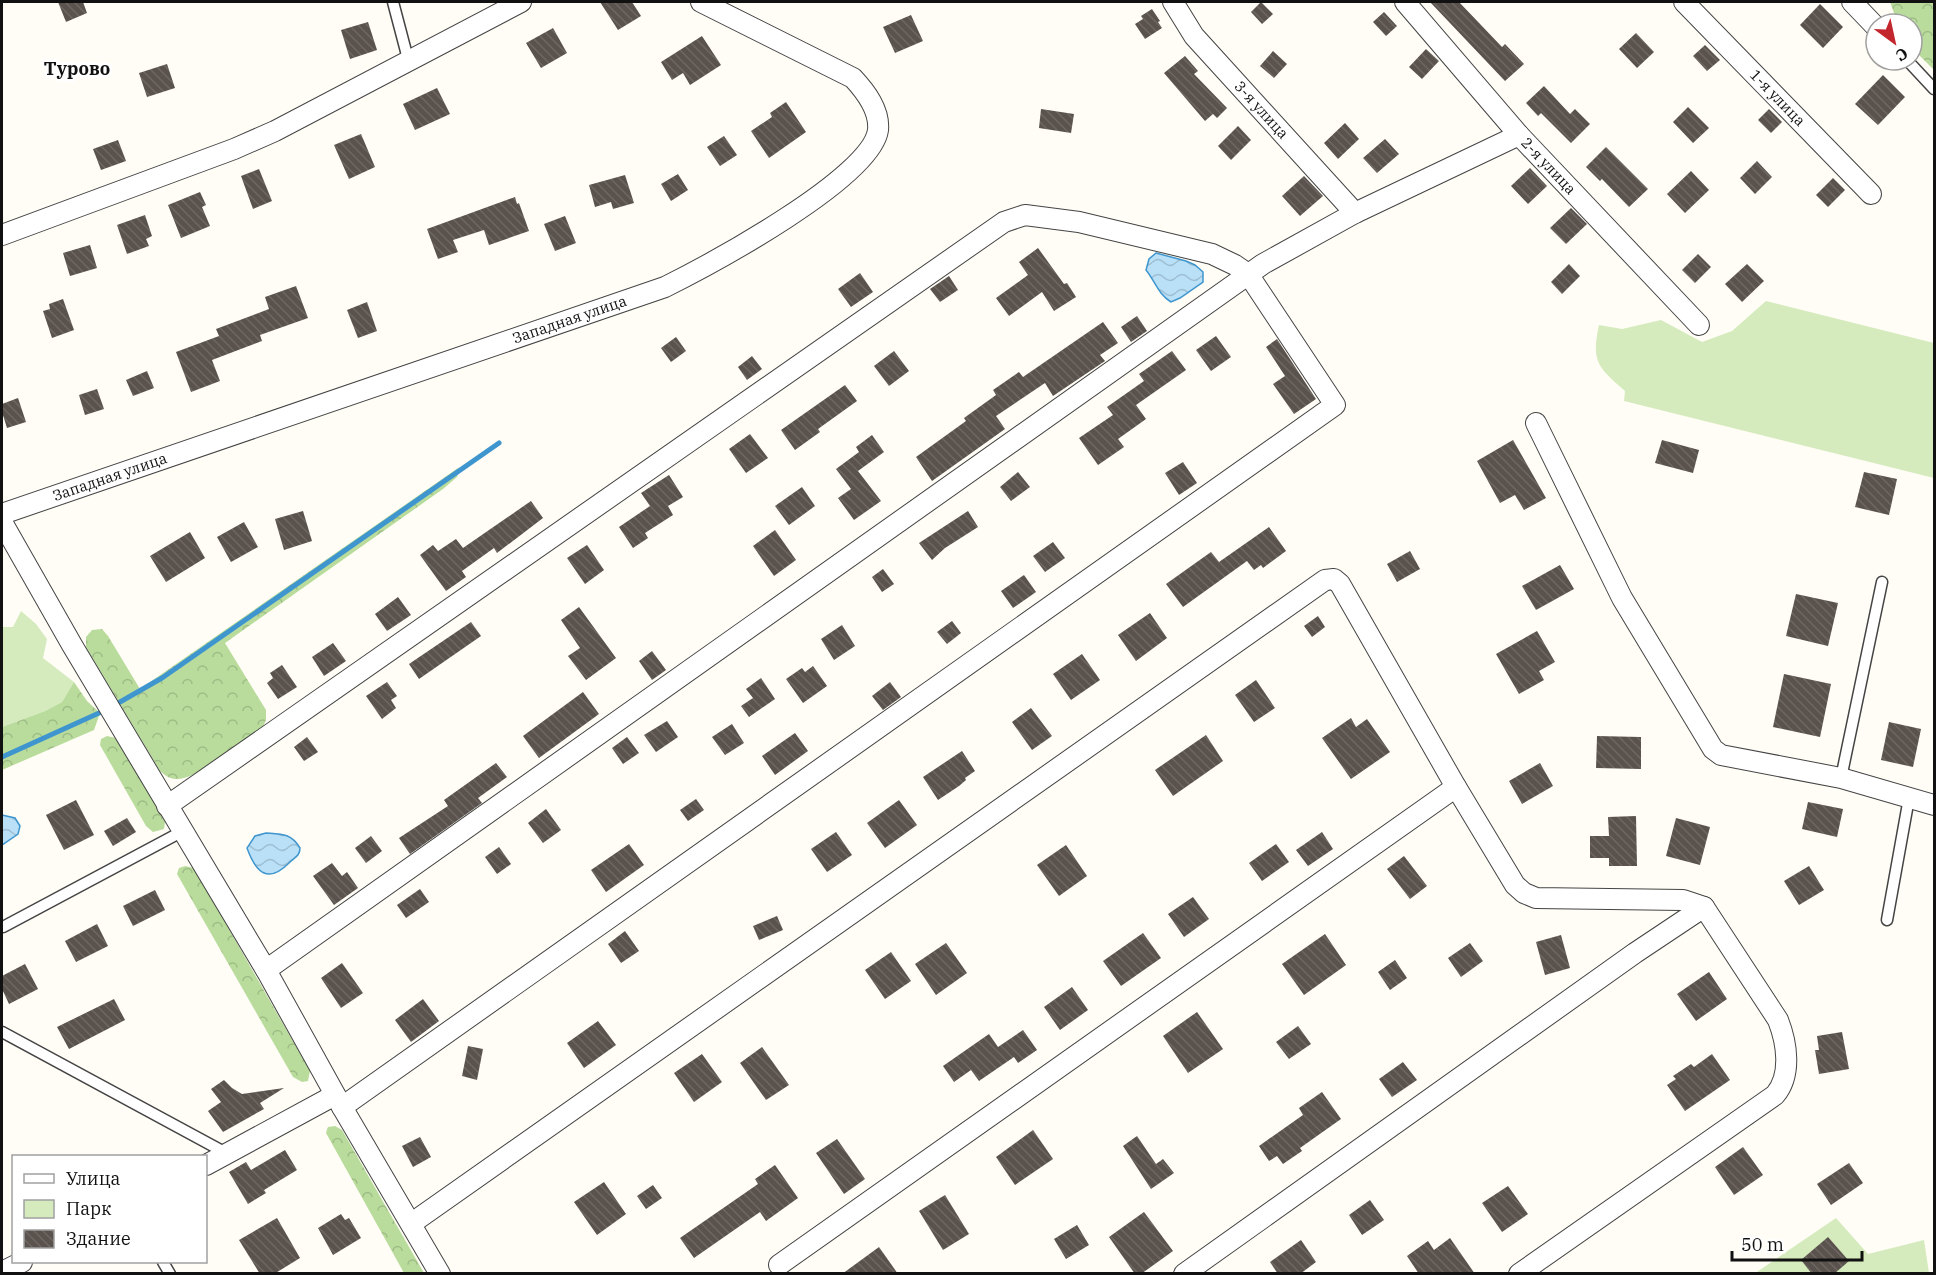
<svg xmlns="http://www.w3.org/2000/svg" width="1936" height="1275" font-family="'IBM Plex Serif',serif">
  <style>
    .green { fill: #d5ebbd }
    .forest { fill: url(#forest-crowns) }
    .water { fill: url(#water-waves); stroke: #3f96cf; stroke-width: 1.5 }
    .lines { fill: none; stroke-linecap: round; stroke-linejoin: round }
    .stream { stroke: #3f96cf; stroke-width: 5 }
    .building { fill: url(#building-back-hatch) }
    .service-casing { stroke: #444; stroke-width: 13 }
    .minor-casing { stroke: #444; stroke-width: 22 }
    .service { stroke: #fff; stroke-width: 10 }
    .minor { stroke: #fff; stroke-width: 20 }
    .labels { text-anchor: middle; stroke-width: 6; stroke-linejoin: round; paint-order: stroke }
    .street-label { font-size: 15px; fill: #111; stroke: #fff }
    .quarter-label { font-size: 18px; font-weight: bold; fill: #111; stroke: #fff }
  </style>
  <defs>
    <pattern id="forest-crowns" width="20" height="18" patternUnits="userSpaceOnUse" patternTransform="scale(1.5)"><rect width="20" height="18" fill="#b9dc9c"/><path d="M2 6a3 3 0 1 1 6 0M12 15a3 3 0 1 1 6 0" fill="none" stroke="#9ebc85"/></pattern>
    <pattern id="water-waves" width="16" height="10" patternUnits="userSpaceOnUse" patternTransform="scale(1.5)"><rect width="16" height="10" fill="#b9e0f7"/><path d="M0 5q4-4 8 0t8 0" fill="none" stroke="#9ebfd3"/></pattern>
    <pattern id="building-back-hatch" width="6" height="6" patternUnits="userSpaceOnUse" patternTransform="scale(1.5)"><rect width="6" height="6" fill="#5a524d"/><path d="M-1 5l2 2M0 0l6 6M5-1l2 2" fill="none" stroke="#6d6662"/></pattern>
  </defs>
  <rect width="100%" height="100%" fill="#fffdf5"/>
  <!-- green -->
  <g class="green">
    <path d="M1766 301 1934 343V478L1624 401 1625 391C1598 367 1591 362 1599 325L1622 329 1661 320 1702 342 1732 331Z"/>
    <path d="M21 611 36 624 47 639 43 658 74 682 62 702 45 711 2 727V627H13Z"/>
    <path d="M1836 1218 1868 1254 1924 1240 1929 1273 1754 1274Z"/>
  </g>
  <!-- forest -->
  <g class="forest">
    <path d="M1890 2H1934V70L1912 48V24H1898Z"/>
    <path d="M458 468 460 470 457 477 443 489 225 643 266 710V720L262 729C243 742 197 780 176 779 169 779 165 775 160 771L86 647V637L92 630 102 629 108 636 140 689Z"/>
    <path d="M74 682 87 701 100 713 94 730 2 770V727L45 711 62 702Z"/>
    <path d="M107 736 116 738 165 822 164 829 153 832 146 826 100 745 101 739Z"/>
    <path d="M185 866 194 868 310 1071 308 1081 302 1082 293 1077 177 874 179 868Z"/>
    <path d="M335 1126 342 1130 424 1273H404L326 1133 328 1127Z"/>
  </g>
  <!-- water -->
  <g class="water">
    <path d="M1156 253 1186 261 1195 265 1203 272V282L1180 298 1171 302C1158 294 1155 281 1146 270L1149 259Z"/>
    <path d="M2 815 15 818 20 826 18 834 2 845Z"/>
    <path d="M266 833C281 834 291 833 300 848 300 856 295 857 289 863 268 884 256 873 247 848L255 836Z"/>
  </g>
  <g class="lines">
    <!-- stream -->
    <g class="stream">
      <path d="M120 702 162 678 499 443"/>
      <path d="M2 757 99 713"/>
    </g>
  </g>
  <!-- building -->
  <g class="building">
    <path d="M58 2H83L87 13 66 22Z"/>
    <path d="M600 2H632L641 16 618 30Z"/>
    <path d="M1261 2 1273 14 1262 24 1251 12Z"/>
    <path d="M1430 2H1459L1502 47 1505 44 1524 64 1505 81Z"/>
    <path d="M1820 4 1843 27 1823 48 1800 25Z"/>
    <path d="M1152 9 1160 21 1158 22 1162 28 1145 39 1135 24 1143 19 1141 16Z"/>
    <path d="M1384 12 1397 26 1386 36 1373 22Z"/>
    <path d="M911 15 923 41 895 53 883 27Z"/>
    <path d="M368 22 377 50 350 59 341 30Z"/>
    <path d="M553 28 567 53 541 68 526 43Z"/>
    <path d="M1636 33 1654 52 1637 68 1619 49Z"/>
    <path d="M702 36 721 65 690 85 683 73 672 80 661 62Z"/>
    <path d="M1705 45 1720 60 1707 71 1693 56Z"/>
    <path d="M1426 49 1439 61 1422 79 1409 67Z"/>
    <path d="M1273 51 1287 64 1274 78 1260 66Z"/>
    <path d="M1185 56 1198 71 1194 74 1227 108 1217 118 1213 114 1205 121 1164 73Z"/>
    <path d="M167 64 175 88 147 97 139 73Z"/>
    <path d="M1883 75 1905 97 1878 125 1855 104Z"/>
    <path d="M1544 86 1570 114 1575 109 1590 124 1571 143 1541 113 1538 116 1526 103Z"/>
    <path d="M437 88 450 114 415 130 403 104Z"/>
    <path d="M786 102 806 132 769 158 751 131 772 117 770 113Z"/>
    <path d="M1688 107 1709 128 1693 143 1673 122Z"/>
    <path d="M1041 109 1074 114 1071 133 1039 128Z"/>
    <path d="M1769 109 1782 122 1771 133 1758 120Z"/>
    <path d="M1345 123 1359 139 1338 159 1324 143Z"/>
    <path d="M1238 126 1251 140 1231 160 1218 146Z"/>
    <path d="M361 134 375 167 349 179 334 145Z"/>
    <path d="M724 136 737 155 720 166 707 147Z"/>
    <path d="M1385 139 1399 154 1377 173 1363 158Z"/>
    <path d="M118 140 126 161 101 170 93 149Z"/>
    <path d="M1606 147 1648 189 1629 207 1602 179 1600 181 1586 167Z"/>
    <path d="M1757 161 1772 177 1755 194 1740 178Z"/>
    <path d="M1530 168 1547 186 1528 204 1511 186Z"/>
    <path d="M259 169 272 201 253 209 241 176Z"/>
    <path d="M1691 171 1709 190 1685 213 1667 194Z"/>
    <path d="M678 174 688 190 671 201 661 184Z"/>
    <path d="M625 175 634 203 613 209 611 202 595 207 589 185Z"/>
    <path d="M1304 176 1323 196 1300 216 1282 196Z"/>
    <path d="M1833 178 1845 190 1828 207 1816 195Z"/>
    <path d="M200 192 206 205 202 207 210 226 181 238 168 205Z"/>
    <path d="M515 197 517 204 519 203 529 231 489 245 484 230 453 240 458 252 438 259 427 229Z"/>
    <path d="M1571 208 1587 224 1566 244 1550 228Z"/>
    <path d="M145 215 152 236 146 239 149 246 127 254 117 225Z"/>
    <path d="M565 216 576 243 555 251 544 224Z"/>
    <path d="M90 245 97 268 70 276 63 253Z"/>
    <path d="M1038 248 1064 284 1067 283 1076 297 1054 311 1042 292 1009 316 996 298 1028 275 1019 262Z"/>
    <path d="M1698 254 1711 267 1695 283 1682 270Z"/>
    <path d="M1569 264 1580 276 1562 294 1551 282Z"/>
    <path d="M1747 264 1764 281 1742 302 1725 284Z"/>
    <path d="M860 273 873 292 851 307 838 289Z"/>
    <path d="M949 276 958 290 940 302 930 289Z"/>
    <path d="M296 286 308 318 260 335 262 341 212 360 220 381 191 392 176 352 219 336 216 329 269 309 265 297Z"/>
    <path d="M63 299 74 330 52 338 43 311 50 309 49 304Z"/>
    <path d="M367 302 377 331 358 338 347 310Z"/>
    <path d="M1137 316 1147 331 1131 342 1121 327Z"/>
    <path d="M1103 322 1118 343 1100 355 1105 361 1053 396 1045 383 996 416 1005 429 932 481 916 457 966 421 964 418 996 395 993 390 1019 372 1023 377Z"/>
    <path d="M1216 336 1231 357 1211 371 1196 350Z"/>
    <path d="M676 337 686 351 671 362 661 348Z"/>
    <path d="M1277 339 1316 399 1294 414 1273 384 1285 376 1266 347Z"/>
    <path d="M894 351 909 371 889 386 874 366Z"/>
    <path d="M1172 351 1186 370 1136 405 1146 419 1118 439 1124 447 1098 465 1079 438 1113 415 1107 407 1144 381 1139 374Z"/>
    <path d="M752 356 762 369 747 380 738 367Z"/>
    <path d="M147 371 154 388 133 396 126 380Z"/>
    <path d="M845 385 857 401 818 429 820 432 795 450 781 430Z"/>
    <path d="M97 389 104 409 85 415 79 395Z"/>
    <path d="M18 398 26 422 7 428 2 412V404Z"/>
    <path d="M750 434 768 458 746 473 729 449Z"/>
    <path d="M872 435 884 452 858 471 881 501 854 520 838 498 851 489 836 469 859 452 856 447Z"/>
    <path d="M1513 440 1546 498 1524 510 1515 495 1500 503 1477 461Z"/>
    <path d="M1662 440 1699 450 1693 473 1655 463Z"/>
    <path d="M1183 462 1197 483 1179 495 1165 473Z"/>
    <path d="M1018 472 1030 487 1011 501 1000 487Z"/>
    <path d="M1864 472 1897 479 1889 515 1855 507Z"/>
    <path d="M669 475 683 497 668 506 673 515 645 533 648 538 633 548 619 527 650 506 641 493Z"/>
    <path d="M802 487 815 506 789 525 775 506Z"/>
    <path d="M531 501 543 518 497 553 494 548 462 571 466 577 446 591 420 555 433 545 438 551 456 539 463 548Z"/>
    <path d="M303 511 312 541 284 550 275 519Z"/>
    <path d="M968 511 978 527 945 548 932 560 919 543Z"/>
    <path d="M244 522 258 547 231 562 217 537Z"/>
    <path d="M1269 527 1286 551 1263 568 1261 565 1254 570 1247 561 1183 607 1166 584 1211 552 1219 562Z"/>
    <path d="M775 530 796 560 774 576 753 546Z"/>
    <path d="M190 532 205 558 166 582 150 556Z"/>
    <path d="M1053 542 1065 558 1045 572 1033 556Z"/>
    <path d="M587 545 604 570 585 584 567 558Z"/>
    <path d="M1410 551 1420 569 1397 582 1387 564Z"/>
    <path d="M1560 565 1574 589 1536 610 1522 586Z"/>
    <path d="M883 569 894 584 882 592 872 577Z"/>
    <path d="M1024 575 1036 592 1013 608 1001 591Z"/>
    <path d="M1796 594 1838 603 1828 646 1786 636Z"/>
    <path d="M398 597 411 615 387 631 375 614Z"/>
    <path d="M579 607 616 658 586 680 568 656 580 648 561 620Z"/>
    <path d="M1150 613 1167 638 1136 661 1118 635Z"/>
    <path d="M1318 616 1325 627 1312 637 1304 626Z"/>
    <path d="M952 621 961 633 947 644 937 632Z"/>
    <path d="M471 622 481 636 419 679 409 664Z"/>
    <path d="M842 625 855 646 834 660 821 639Z"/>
    <path d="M1537 631 1555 662 1539 671 1544 680 1519 694 1496 654Z"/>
    <path d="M333 643 346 661 324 676 312 657Z"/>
    <path d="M652 651 666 670 652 680 639 661Z"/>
    <path d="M1082 654 1100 680 1071 700 1053 674Z"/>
    <path d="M282 665 297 687 278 699 267 683 273 678 270 673Z"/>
    <path d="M813 666 827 686 803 703 786 679 802 668 805 672Z"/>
    <path d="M1784 674 1831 684 1820 737 1773 727Z"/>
    <path d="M761 678 775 699 749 717 741 706 753 698 746 689Z"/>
    <path d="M1256 680 1275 708 1254 722 1235 695Z"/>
    <path d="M387 682 397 696 391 700 396 708 382 719 366 696Z"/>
    <path d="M890 682 901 697 883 710 872 696Z"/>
    <path d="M583 692 599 714 539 758 523 736Z"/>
    <path d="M1031 708 1052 736 1032 750 1012 722Z"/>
    <path d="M1351 718 1356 727 1367 719 1390 752 1351 779 1322 738Z"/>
    <path d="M667 721 678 737 656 752 644 735Z"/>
    <path d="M1889 722 1921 729 1913 767 1881 760Z"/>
    <path d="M732 724 744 743 725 755 712 737Z"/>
    <path d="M795 733 808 751 775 775 762 756Z"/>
    <path d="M1206 735 1223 761 1173 796 1155 770Z"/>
    <path d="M1597 736 1641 737V769L1596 768Z"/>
    <path d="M307 737 318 752 304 761 294 747Z"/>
    <path d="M627 737 639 753 623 764 612 748Z"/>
    <path d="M962 751 975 771 965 778 966 780 959 786 938 800 923 777Z"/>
    <path d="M496 763 507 777 478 798 482 803 410 854 399 838 448 806 444 800Z"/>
    <path d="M1540 763 1553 786 1522 804 1509 781Z"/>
    <path d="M696 799 704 810 688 821 680 810Z"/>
    <path d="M76 800 94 835 64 850 46 815Z"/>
    <path d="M899 800 917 825 885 848 867 823Z"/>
    <path d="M1808 802 1843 809 1837 837 1802 829Z"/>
    <path d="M546 809 561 830 543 843 528 823Z"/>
    <path d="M1636 816 1637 866H1609V858H1590V836H1609L1608 817Z"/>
    <path d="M127 818 136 832 113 846 104 831Z"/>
    <path d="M1676 818 1710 827 1700 865 1666 856Z"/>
    <path d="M836 832 852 855 827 872 811 849Z"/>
    <path d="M1322 832 1333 849 1308 866 1296 850Z"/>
    <path d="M371 836 382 851 366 863 355 848Z"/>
    <path d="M629 844 644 865 606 892 591 870Z"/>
    <path d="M1276 844 1289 862 1262 881 1249 863Z"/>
    <path d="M1066 845 1087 876 1059 896 1037 865Z"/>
    <path d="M499 847 511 864 497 874 485 857Z"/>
    <path d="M1404 856 1427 886 1410 899 1387 869Z"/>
    <path d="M332 863 342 876 347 872 358 888 334 905 313 876Z"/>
    <path d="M1809 866 1824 890 1799 905 1784 881Z"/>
    <path d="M420 889 429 902 406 918 397 905Z"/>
    <path d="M155 890 165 910 133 926 123 906Z"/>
    <path d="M1193 897 1209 919 1184 937 1168 914Z"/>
    <path d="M777 916 783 930 759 940 753 926Z"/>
    <path d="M97 924 108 946 76 962 65 941Z"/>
    <path d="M625 931 639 951 621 963 608 944Z"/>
    <path d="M1143 933 1161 958 1121 986 1103 961Z"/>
    <path d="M1325 934 1346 965 1304 995 1282 964Z"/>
    <path d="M1561 935 1570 968 1545 975 1536 942Z"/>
    <path d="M946 943 967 973 936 995 915 964Z"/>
    <path d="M1470 943 1483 961 1461 977 1448 958Z"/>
    <path d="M891 952 911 981 885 999 865 970Z"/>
    <path d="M1395 960 1407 978 1390 990 1378 972Z"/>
    <path d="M342 963 363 993 341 1008 321 978Z"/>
    <path d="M25 964 38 989 9 1004 2 989V976Z"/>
    <path d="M1709 972 1727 999 1696 1021 1677 994Z"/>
    <path d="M1072 987 1088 1010 1060 1030 1044 1007Z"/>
    <path d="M114 999 125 1020 69 1049 57 1027Z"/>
    <path d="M423 999 439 1021 411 1042 395 1020Z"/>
    <path d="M1197 1012 1223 1049 1188 1073 1163 1036Z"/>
    <path d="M598 1021 616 1045 584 1068 567 1043Z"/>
    <path d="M1298 1026 1311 1044 1289 1059 1276 1042Z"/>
    <path d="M1023 1030 1037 1050 1018 1063 1014 1057 979 1081 971 1070 954 1082 943 1066 989 1034 998 1047Z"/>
    <path d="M1842 1032 1849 1069 1819 1074 1815 1050H1819L1817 1036Z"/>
    <path d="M468 1046 483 1049 477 1080 462 1076Z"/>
    <path d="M762 1047 789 1085 766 1100 740 1063Z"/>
    <path d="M702 1054 722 1082 694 1102 674 1073Z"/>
    <path d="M1712 1054 1730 1080 1685 1111 1667 1085 1676 1079 1673 1076 1691 1064 1694 1067Z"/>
    <path d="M1403 1062 1417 1080 1392 1097 1379 1079Z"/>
    <path d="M224 1080 232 1088 242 1094 284 1088 260 1103 264 1109 223 1132 208 1111 221 1102 211 1089Z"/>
    <path d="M1322 1092 1341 1119 1300 1148 1302 1151 1283 1164 1277 1156 1269 1161 1259 1146 1303 1115 1299 1108Z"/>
    <path d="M1033 1130 1053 1159 1015 1185 996 1157Z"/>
    <path d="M1137 1136 1156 1164 1163 1159 1174 1173 1151 1189 1123 1146Z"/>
    <path d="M420 1137 431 1157 413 1167 402 1146Z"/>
    <path d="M837 1139 865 1179 844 1194 816 1153Z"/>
    <path d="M1743 1147 1763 1175 1734 1195 1715 1167Z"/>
    <path d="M285 1150 297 1170 264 1190 266 1193 248 1204 229 1172 246 1162 251 1170Z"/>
    <path d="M1849 1163 1863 1183 1831 1205 1817 1184Z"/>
    <path d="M775 1165 798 1198 766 1221 760 1212 694 1258 680 1238 758 1184 755 1179Z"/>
    <path d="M604 1182 626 1214 597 1235 574 1202Z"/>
    <path d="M653 1185 662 1198 646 1209 637 1196Z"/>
    <path d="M1508 1186 1528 1214 1502 1232 1482 1203Z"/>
    <path d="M945 1195 969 1234 943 1250 919 1211Z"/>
    <path d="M1370 1200 1384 1220 1362 1235 1349 1215Z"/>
    <path d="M1144 1212 1173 1251 1141 1274H1135L1109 1237Z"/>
    <path d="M341 1214 345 1220 349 1218 361 1238 333 1255 318 1228Z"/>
    <path d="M277 1218 300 1258 274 1274H260L239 1240Z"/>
    <path d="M1077 1225 1089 1245 1066 1259 1054 1239Z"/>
    <path d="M1828 1237 1849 1261 1834 1274H1812L1801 1260Z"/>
    <path d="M1450 1238 1475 1274H1419L1407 1256 1428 1241 1434 1250Z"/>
    <path d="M1301 1240 1316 1262 1300 1274H1278L1270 1262Z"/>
    <path d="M879 1247 898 1274H842Z"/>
  </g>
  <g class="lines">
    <!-- service casing -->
    <g class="service-casing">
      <g id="service">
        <path d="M393 2 408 59"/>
        <path d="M1907 60 1934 89"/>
        <path d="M1841 778 1882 582"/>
        <path d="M1887 920 1909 798"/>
        <path d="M3 927 183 831"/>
        <path d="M2 1032 226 1153"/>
        <path d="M163 1262 170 1274"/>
      </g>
    </g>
    <!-- minor casing -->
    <g class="minor-casing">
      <g id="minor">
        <path id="s1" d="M1173 2 1194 36 1355 213"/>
        <path id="s2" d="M1405 2 1519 135 1699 325"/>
        <path id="s3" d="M1684 2 1871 194"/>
        <path d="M1852 2 1876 27"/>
        <path d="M2 235 234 149 275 131 521 2"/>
        <path d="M1536 423 1622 598 1713 749 1721 755 1841 778 1934 805"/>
        <path id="s4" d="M2 514 665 287C709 265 872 178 878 130 880 110 866 92 853 78L701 2"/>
        <path d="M2 522 72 645 266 970 342 1107 440 1274"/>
        <path d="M167 806 1004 222 1025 215 1079 222 1212 254 1235 265 1248 274 1335 405 342 1107"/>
        <path d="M266 970 1263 264 1355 213 1519 135"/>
        <path d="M206 1165 335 1095"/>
        <path d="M412 1223 1325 580 1334 579 1340 584 1456 787 1515 885 1524 893 1536 898 1683 900 1704 907 1778 1020C1787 1043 1792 1075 1775 1095L1519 1274"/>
        <path d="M779 1265 1456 787"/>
        <path d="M2 1272 22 1262"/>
        <path d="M1184 1274 1635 953 1704 907"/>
      </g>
    </g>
    <!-- service -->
    <use href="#service" class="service"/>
    <!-- minor -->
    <use href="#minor" class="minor"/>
  </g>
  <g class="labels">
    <!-- street labels -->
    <g class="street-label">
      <text dy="5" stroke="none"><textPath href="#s3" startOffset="134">1-я улица</textPath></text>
      <text dy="5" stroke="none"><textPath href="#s1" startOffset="140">3-я улица</textPath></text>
      <text dy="5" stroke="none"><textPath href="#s2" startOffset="218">2-я улица</textPath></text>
      <text dy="5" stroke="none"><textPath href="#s4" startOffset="600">Западная улица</textPath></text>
      <text dy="5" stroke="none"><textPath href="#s4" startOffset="114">Западная улица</textPath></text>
    </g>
    <!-- quarter labels -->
    <g class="quarter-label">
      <text x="77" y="75">Турово</text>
    </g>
  </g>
  <!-- border -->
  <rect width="1936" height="1275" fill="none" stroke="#111111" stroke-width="6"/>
  <!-- legend -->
  <rect x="12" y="1155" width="195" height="108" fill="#ffffff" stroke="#a0a0a0" stroke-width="1.5"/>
  <rect x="24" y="1174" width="30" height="9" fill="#ffffff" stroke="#a0a0a0" stroke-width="1.5"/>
  <text x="66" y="1185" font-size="18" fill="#111111">Улица</text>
  <rect x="24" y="1200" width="30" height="18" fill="#d5ebbd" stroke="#a0a0a0" stroke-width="1.5"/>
  <text x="66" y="1215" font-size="18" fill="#111111">Парк</text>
  <rect x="24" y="1230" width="30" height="18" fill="url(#building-back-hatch)" stroke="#a0a0a0" stroke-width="1.5"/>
  <text x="66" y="1245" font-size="18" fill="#111111">Здание</text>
  <!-- north arrow -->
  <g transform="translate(1894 42) rotate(147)"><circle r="28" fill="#ffffff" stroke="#a0a0a0" stroke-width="1.5"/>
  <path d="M0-4.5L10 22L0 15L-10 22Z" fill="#c4262e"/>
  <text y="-9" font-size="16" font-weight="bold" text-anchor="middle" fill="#111111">С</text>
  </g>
  <!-- scale -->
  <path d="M1732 1251v9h130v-9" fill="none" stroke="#111111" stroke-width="3"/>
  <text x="1741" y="1251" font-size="18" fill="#111111" stroke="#ffffff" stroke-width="4.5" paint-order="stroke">50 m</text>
</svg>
